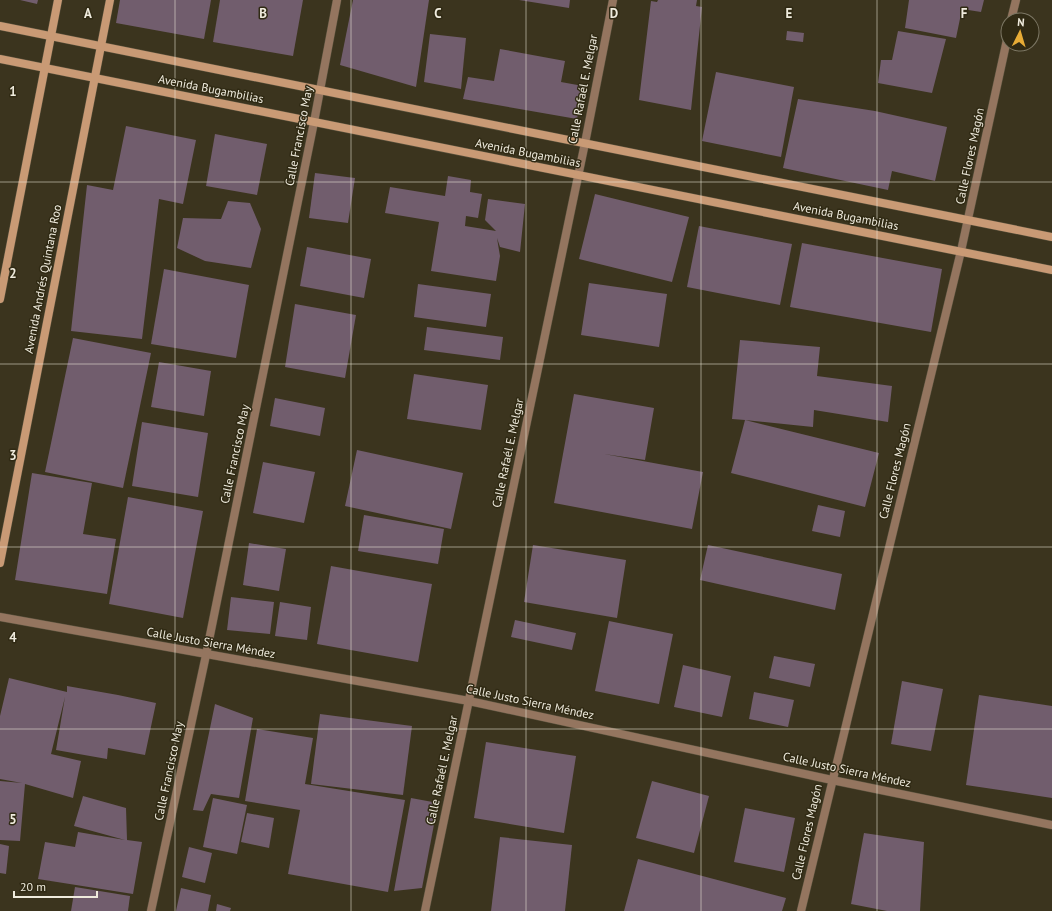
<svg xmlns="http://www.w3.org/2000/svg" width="1052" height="911" font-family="'PT Sans',sans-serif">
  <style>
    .building { fill: #715d6d }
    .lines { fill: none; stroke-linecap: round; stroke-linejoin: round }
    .minor-casing { stroke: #58513d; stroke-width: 9 }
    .secondary-casing { stroke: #58513d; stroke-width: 9 }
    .minor { stroke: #94755f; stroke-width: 8 }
    .secondary { stroke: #c99a75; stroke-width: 8 }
    .grid { fill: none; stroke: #efebdd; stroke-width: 1; stroke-opacity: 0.55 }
    .labels { text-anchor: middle; stroke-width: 3; stroke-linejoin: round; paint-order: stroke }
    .street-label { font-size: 12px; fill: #efebdd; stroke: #302a14 }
    .grid-label { font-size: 13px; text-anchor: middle; font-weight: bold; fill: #efebdd; stroke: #302a14; stroke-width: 3; stroke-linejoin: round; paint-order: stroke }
  </style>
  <rect width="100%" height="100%" fill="#3b341e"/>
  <!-- building -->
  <g class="building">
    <path d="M20 0H38L37 4Z"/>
    <path d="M120 0H211L204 39 116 23Z"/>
    <path d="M220 0H303L293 56 213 42Z"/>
    <path d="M353 0H429L416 87 340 65Z"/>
    <path d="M519 0H570L569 8Z"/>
    <path d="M658 0H697L696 6 702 7 691 110 639 100 651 1 657 2Z"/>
    <path d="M909 0H984L981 12 962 9 956 38 905 28Z"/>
    <path d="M787 31 804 33 803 42 786 40Z"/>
    <path d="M898 31 946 39 932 93 878 83 881 60H892Z"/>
    <path d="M430 34 466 38 461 89 424 82Z"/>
    <path d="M500 49 565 61 561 82 583 86 577 119 463 99 468 77 494 81Z"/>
    <path d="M716 72 794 87 781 157 702 141Z"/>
    <path d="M798 99 875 111 947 127 935 181 892 171 888 190 783 168Z"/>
    <path d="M126 126 196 140 183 204 159 199 142 339 71 331 87 185 113 190Z"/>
    <path d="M215 134 267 144 257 195 206 186Z"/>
    <path d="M315 173 355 178 348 223 309 218Z"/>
    <path d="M448 176 471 180 470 192 482 194 478 218 466 216 465 226 496 231 485 220 488 199 525 204 520 252 500 247 497 238 500 256 496 281 431 271 439 222 385 213 390 187 445 196Z"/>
    <path d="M595 194 689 217 672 282 579 259Z"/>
    <path d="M228 201 250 203 261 229 251 268 205 261 177 248 183 218 221 219Z"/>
    <path d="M699 226 792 244 780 305 687 287Z"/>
    <path d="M802 243 942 269 931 332 790 307Z"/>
    <path d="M307 247 371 259 364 298 300 286Z"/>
    <path d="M164 269 249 285 236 358 151 344Z"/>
    <path d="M589 283 667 294 659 347 581 335Z"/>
    <path d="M418 284 491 294 486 327 414 317Z"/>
    <path d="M295 304 356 315 345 378 285 367Z"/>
    <path d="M427 327 503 337 500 360 424 350Z"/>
    <path d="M73 338 151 353 123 488 45 472Z"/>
    <path d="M740 340 820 347 817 376 892 386 888 422 814 410 813 427 745 420 879 453 865 507 731 473 745 420 732 419Z"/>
    <path d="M159 362 211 371 204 416 151 407Z"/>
    <path d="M414 374 488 385 481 430 407 419Z"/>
    <path d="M574 394 654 408 645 460 604 454 703 472 692 529 554 503Z"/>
    <path d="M275 398 325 408 320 436 270 426Z"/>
    <path d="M142 422 208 433 198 497 132 486Z"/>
    <path d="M357 450 463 473 451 529 345 506Z"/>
    <path d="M263 462 315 472 304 523 253 513Z"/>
    <path d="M32 473 92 483 83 534 116 539 107 594 15 580Z"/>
    <path d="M128 497 203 511 183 618 109 604Z"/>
    <path d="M818 505 845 511 840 537 812 531Z"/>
    <path d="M364 515 444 529 438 564 358 551Z"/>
    <path d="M249 543 286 549 279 591 243 585Z"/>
    <path d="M533 545 626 560 617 618 524 602Z"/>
    <path d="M708 545 842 574 835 610 700 580Z"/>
    <path d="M331 566 432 584 418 662 317 644Z"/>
    <path d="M231 597 274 602 270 634 227 630Z"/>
    <path d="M280 602 311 607 307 640 275 636Z"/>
    <path d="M515 620 576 633 572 650 511 637Z"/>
    <path d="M609 621 673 634 659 704 595 691Z"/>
    <path d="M774 656 815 664 810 687 769 678Z"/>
    <path d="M683 665 731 676 722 717 674 707Z"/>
    <path d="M9 678 67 692V686L118 695 156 703 145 755 108 748 107 759 56 750 65 697 51 754 81 761 73 798 25 784 20 841 0 840V781L22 783 0 779V716Z"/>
    <path d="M902 681 943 689 931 751 891 744Z"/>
    <path d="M754 692 794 700 788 727 749 719Z"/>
    <path d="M979 695 1052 706V798L966 785Z"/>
    <path d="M215 704 253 718 239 798 211 794 203 811 193 810Z"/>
    <path d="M320 714 412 726 403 795 311 784Z"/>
    <path d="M257 729 313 738 305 784 405 800 388 892 288 874 300 810 245 801Z"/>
    <path d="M486 742 576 756 564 833 474 818Z"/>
    <path d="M652 781 709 796 694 853 636 838Z"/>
    <path d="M83 796 126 808 127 840 142 842 133 894 38 879 45 842 75 847 78 832 125 840 74 826Z"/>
    <path d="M213 798 247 805 237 854 203 847Z"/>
    <path d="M411 798 438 803 422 888 394 891Z"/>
    <path d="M745 808 795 818 784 872 734 862Z"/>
    <path d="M247 813 274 818 269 848 241 842Z"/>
    <path d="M864 833 924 842 920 911H887L851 904Z"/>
    <path d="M500 837 572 845 565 911H491Z"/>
    <path d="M0 844 9 846 6 874 0 873Z"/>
    <path d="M189 847 212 853 205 883 182 877Z"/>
    <path d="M638 859 786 898 782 911H624Z"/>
    <path d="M75 887 130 896 128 911H71Z"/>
    <path d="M181 888 211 895 208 911H176Z"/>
    <path d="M217 904 231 908 230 911H216Z"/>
  </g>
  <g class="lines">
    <!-- minor casing -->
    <g class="minor-casing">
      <g id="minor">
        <path d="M1011 20 1016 0"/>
        <path d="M0 617 469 701 832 780 1052 825"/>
        <path d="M151 911 206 655 314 122 337 0"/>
        <path d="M425 911 585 143 613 0"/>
        <path d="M801 911 961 251 1008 35"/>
      </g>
    </g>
    <!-- secondary casing -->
    <g class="secondary-casing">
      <g id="secondary">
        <path d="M0 26 1052 237"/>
        <path d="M0 59 1052 270"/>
        <path d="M0 299 58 0"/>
        <path d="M0 563 110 0"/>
      </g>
    </g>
    <!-- minor -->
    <use href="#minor" class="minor"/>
    <!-- secondary -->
    <use href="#secondary" class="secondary"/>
  </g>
  <!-- grid -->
  <path class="grid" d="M175 0V911M351 0V911M526 0V911M701 0V911M877 0V911M0 182H1052M0 364H1052M0 547H1052M0 729H1052"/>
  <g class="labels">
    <!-- street labels -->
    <g class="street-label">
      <text transform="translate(211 89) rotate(11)" y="4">Avenida Bugambilias</text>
      <text transform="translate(583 89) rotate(-79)" y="4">Calle Rafaél E. Melgar</text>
      <text transform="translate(299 136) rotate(-79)" y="4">Calle Francisco May</text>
      <text transform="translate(528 153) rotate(11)" y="4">Avenida Bugambilias</text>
      <text transform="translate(970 156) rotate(-78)" y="4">Calle Flores Magón</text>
      <text transform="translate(846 216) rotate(11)" y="4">Avenida Bugambilias</text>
      <text transform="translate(43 279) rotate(-79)" y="4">Avenida Andrés Quintana Roo</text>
      <text transform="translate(508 453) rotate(-78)" y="4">Calle Rafaél E. Melgar</text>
      <text transform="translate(235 454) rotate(-78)" y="4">Calle Francisco May</text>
      <text transform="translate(895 471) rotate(-76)" y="4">Calle Flores Magón</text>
      <text transform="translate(211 643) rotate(10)" y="4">Calle Justo Sierra Méndez</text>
      <text transform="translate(530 702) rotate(12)" y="4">Calle Justo Sierra Méndez</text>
      <text transform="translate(442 770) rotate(-78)" y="4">Calle Rafaél E. Melgar</text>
      <text transform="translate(847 770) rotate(12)" y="4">Calle Justo Sierra Méndez</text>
      <text transform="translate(169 771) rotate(-78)" y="4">Calle Francisco May</text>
      <text transform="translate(807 832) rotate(-77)" y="4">Calle Flores Magón</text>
    </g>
  </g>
  <g class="grid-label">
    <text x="88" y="18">A</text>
    <text x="263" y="18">B</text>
    <text x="438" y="18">C</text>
    <text x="614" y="18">D</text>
    <text x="789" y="18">E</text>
    <text x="964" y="18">F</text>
    <text x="13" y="96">1</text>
    <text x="13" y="278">2</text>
    <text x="13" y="460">3</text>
    <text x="13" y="642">4</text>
    <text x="13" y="824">5</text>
  </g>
  <!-- north arrow -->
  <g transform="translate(1020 32) rotate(5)"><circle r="19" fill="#302a14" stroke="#7c7764"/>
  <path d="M0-3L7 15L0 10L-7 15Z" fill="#e7ac36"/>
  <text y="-6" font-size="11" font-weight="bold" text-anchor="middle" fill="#efebdd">N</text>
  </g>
  <!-- scale -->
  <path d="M14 891v6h83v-6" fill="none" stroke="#efebdd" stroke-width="2"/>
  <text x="20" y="891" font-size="12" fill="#efebdd" stroke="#302a14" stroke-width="3" paint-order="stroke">20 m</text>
</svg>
